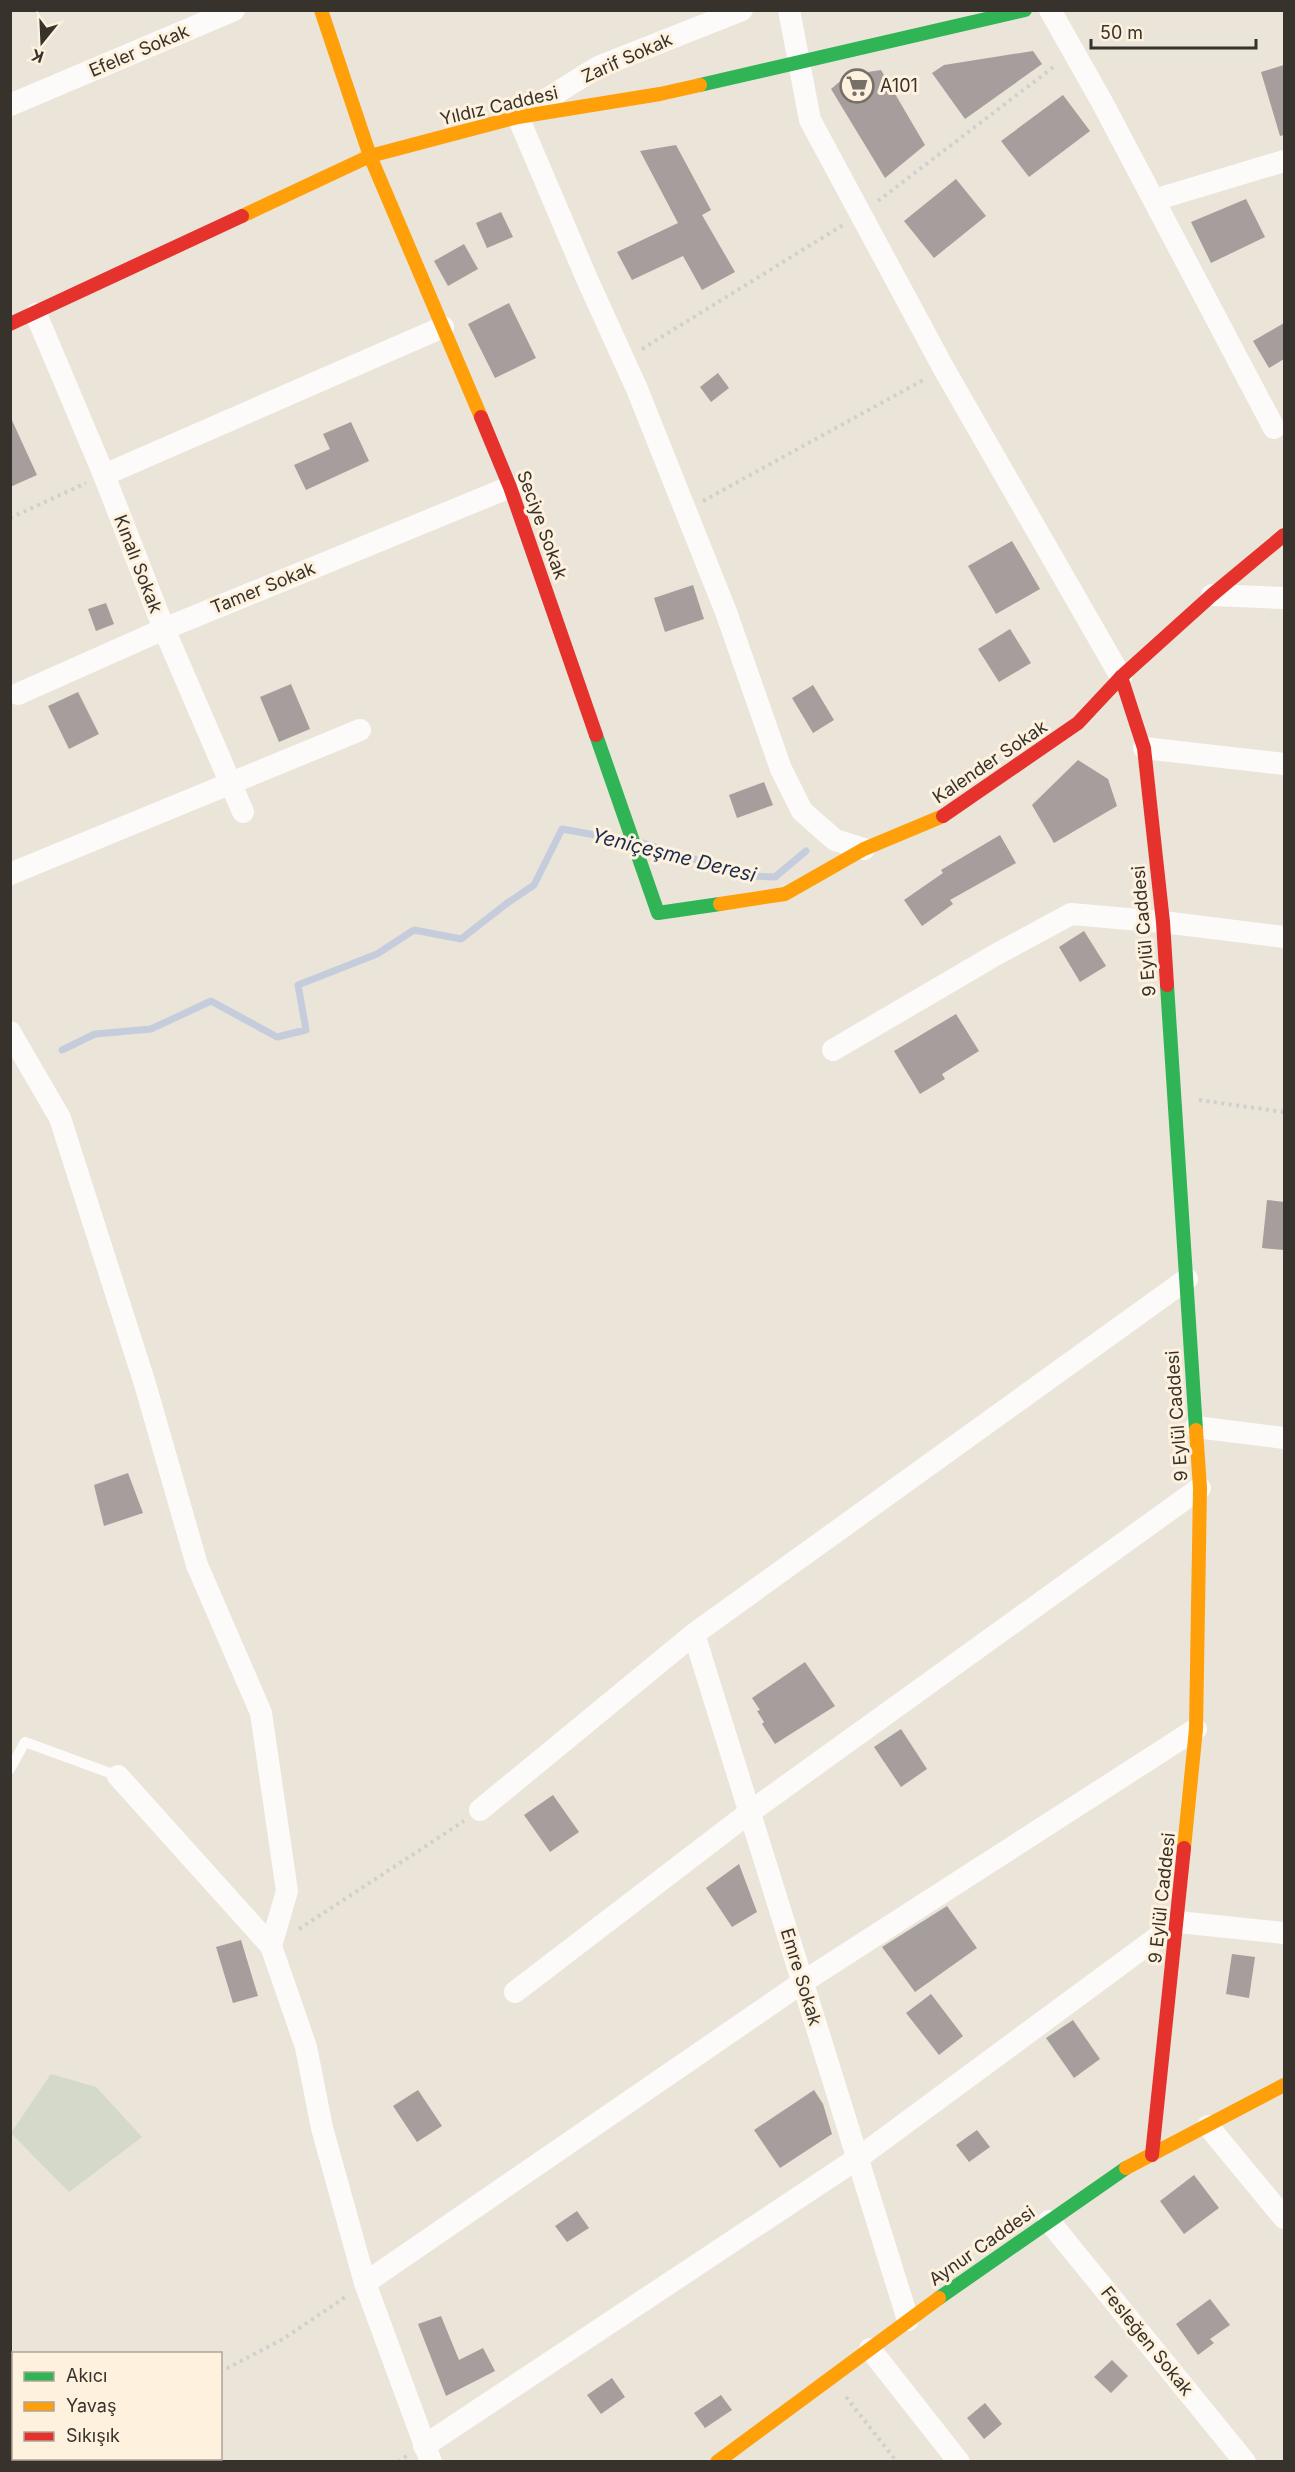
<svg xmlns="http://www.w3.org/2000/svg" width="1295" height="2472" font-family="Inter,sans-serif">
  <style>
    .green { fill: #d5d9ca }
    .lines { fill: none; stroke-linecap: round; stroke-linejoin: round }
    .stream { stroke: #c5ccdc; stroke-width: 7 }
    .building { fill: #a59e9c }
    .path { stroke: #d2d0ce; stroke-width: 4; stroke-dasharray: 3 4.5; stroke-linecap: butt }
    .lane { stroke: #fcfbf9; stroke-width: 10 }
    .street { stroke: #fcfbf9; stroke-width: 22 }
    .fast { stroke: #30b455; stroke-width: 14 }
    .slow { stroke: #ff9f0a; stroke-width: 14 }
    .jam { stroke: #e5322d; stroke-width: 14 }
    .labels { text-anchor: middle; stroke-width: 6; stroke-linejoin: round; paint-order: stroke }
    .street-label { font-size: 18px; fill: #37322b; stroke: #fef2df }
    .poi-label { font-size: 18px; fill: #37322b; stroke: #fef2df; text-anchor: start }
    .water-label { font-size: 20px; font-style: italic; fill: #1a2b51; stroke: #fef2df }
  </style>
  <rect width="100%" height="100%" fill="#eae4d9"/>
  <!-- green -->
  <path class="green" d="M51 2074 96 2087 142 2137 69 2192 11 2133Z"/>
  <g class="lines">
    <!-- stream -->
    <g class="stream">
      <path d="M643 843 748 876 775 877 806 851"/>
      <path d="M62 1050 95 1034 151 1029 211 1001 277 1037 306 1030 298 985 377 954 414 930 461 939 506 904 534 885 562 829 623 840"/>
    </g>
  </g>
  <!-- building -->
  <g class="building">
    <path d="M1033 51 1042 64 965 119 932 73 944 65Z"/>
    <path d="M1284 65V135L1280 136 1261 72Z"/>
    <path d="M881 70 925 145 885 178 831 89 845 77 854 74Z"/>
    <path d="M1063 95 1090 131 1029 177 1001 141Z"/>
    <path d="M676 145 711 210 702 215 735 272 702 290 683 256 632 280 617 252 678 223 640 151Z"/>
    <path d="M956 179 986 216 934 258 904 221Z"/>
    <path d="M1246 199 1265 237 1211 263 1191 222Z"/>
    <path d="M501 212 513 237 487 248 476 223Z"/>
    <path d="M464 244 478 269 448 286 434 261Z"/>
    <path d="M509 303 536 358 495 378 468 324Z"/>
    <path d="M1284 323V359L1269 368 1253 341Z"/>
    <path d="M718 373 729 388 711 402 700 387Z"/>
    <path d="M10 416 37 475 10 487Z"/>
    <path d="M351 422 369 461 306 490 294 465 330 449 323 434Z"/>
    <path d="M1012 541 1040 589 996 614 968 566Z"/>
    <path d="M693 585 704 619 665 632 654 598Z"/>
    <path d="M106 603 114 624 96 631 88 609Z"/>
    <path d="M1010 629 1031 663 999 682 978 649Z"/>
    <path d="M291 684 310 729 279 742 260 697Z"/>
    <path d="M813 685 834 720 813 733 792 698Z"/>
    <path d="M78 692 99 734 69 749 48 706Z"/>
    <path d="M1078 760 1108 779 1117 806 1054 843 1032 805Z"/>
    <path d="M764 782 773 805 737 818 729 795Z"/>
    <path d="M1000 835 1016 863 950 900 953 904 922 926 904 900 943 873 941 870Z"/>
    <path d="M1084 931 1106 966 1080 982 1059 947Z"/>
    <path d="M956 1014 979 1051 942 1074 945 1079 920 1094 894 1051Z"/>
    <path d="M1267 1200 1284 1202V1250L1262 1248Z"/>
    <path d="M128 1473 143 1513 104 1526 94 1485Z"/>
    <path d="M805 1662 835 1706 775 1744 762 1724 764 1722 757 1711 760 1710 752 1698Z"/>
    <path d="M901 1729 927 1769 901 1787 874 1747Z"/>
    <path d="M553 1795 579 1832 550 1852 524 1815Z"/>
    <path d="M739 1864 757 1912 732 1927 706 1888Z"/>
    <path d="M947 1906 977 1948 915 1992 882 1947Z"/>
    <path d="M241 1940 258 1996 233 2003 216 1947Z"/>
    <path d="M1232 1954 1255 1957 1249 1998 1226 1994Z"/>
    <path d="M931 1994 963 2036 939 2055 906 2013Z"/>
    <path d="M1073 2020 1100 2059 1074 2078 1046 2038Z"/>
    <path d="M418 2090 442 2126 417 2142 393 2106Z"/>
    <path d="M814 2090 823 2104 832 2134 780 2168 754 2130Z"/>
    <path d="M977 2130 990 2147 969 2162 956 2145Z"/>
    <path d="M1194 2175 1219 2208 1184 2234 1160 2201Z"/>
    <path d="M577 2211 589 2228 567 2242 555 2226Z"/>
    <path d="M1210 2299 1230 2325 1210 2339 1214 2343 1198 2355 1176 2324Z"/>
    <path d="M441 2316 459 2360 483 2348 495 2371 446 2396 418 2324Z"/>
    <path d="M1112 2360 1128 2376 1111 2393 1094 2377Z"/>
    <path d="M612 2378 625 2397 601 2414 587 2395Z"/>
    <path d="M721 2395 732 2410 705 2428 694 2413Z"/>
    <path d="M985 2403 1002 2424 984 2439 967 2418Z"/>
  </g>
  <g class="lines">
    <!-- path -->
    <g class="path">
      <path d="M878 201 1056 65"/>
      <path d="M642 349 843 225"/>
      <path d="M703 501 925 379"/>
      <path d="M10 518 86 483"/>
      <path d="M1199 1100 1284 1112"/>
      <path d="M299 1929 464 1821"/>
      <path d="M220 2372 283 2339 347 2296"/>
      <path d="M846 2397 897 2462"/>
      <path d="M53 2462 59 2458"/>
      <path d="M398 2462 408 2455"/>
    </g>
    <!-- lane -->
    <path class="lane" d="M10 1769 25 1742 118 1776"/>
    <!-- street -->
    <g class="street">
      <path d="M742 10 598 67 518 117 587 279 637 389 726 612 781 769 802 811 835 840 864 849"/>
      <path d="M789 10 810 120 944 369 1121 677"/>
      <path d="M1050 10 1102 102 1274 428"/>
      <path d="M10 105 234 10"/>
      <path d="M1154 200 1284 161"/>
      <path d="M36 314 104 475 164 629 243 812"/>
      <path d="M104 475 443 327"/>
      <path d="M1212 595 1284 598"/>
      <path d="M18 694 164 629 510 487"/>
      <path d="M1144 748 1284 764"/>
      <path d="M10 874 360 730"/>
      <path d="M10 1032 60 1118 145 1384 197 1565 261 1713 287 1891 271 1946"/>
      <path d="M833 1050 997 954 1071 914 1163 922 1284 937"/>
      <path d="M1196 1427 1284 1438"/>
      <path d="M694 1634 908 2320"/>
      <path d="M118 1776 271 1946 306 2047 322 2128 365 2283 431 2462"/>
      <path d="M480 1810 694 1634 1187 1279"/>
      <path d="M515 1992 750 1812 1200 1488"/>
      <path d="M1208 2126 1284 2218"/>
      <path d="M1049 2221 1245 2462"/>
      <path d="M365 2283 803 1982 1196 1729"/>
      <path d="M870 2349 959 2462"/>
      <path d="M424 2446 858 2158 1178 1922 1284 1933"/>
    </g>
    <!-- fast -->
    <g class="fast">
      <path d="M700 85 1025 10"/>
      <path d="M596 735 658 913 720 904"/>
      <path d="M1167 985 1196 1430"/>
      <path d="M939 2298 1126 2168"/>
    </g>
    <!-- slow -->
    <g class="slow">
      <path d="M321 10 370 156 481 417"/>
      <path d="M242 216 370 156 518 117 660 94 700 85"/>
      <path d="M720 904 785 894 864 849 943 816"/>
      <path d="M1184 1848 1196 1729 1200 1488 1196 1430"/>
      <path d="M1126 2168 1284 2085"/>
      <path d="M717 2462 939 2298"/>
    </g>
    <!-- jam -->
    <g class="jam">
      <path d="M10 324 242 216"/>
      <path d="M481 417 510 487 596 735"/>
      <path d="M1121 677 1144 748 1163 922 1167 985"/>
      <path d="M943 816 1078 723 1121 677 1212 595 1284 535"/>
      <path d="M1152 2155 1184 1848"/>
    </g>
  </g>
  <!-- icons -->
  <defs>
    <g id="supermarket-ring" transform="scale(1.725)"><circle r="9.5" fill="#fef2df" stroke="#767068" stroke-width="1.5"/><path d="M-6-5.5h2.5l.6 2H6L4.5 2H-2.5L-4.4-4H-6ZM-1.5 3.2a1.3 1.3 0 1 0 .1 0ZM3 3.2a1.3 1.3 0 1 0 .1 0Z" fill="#767068"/></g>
  </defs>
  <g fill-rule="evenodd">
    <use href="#supermarket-ring" x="857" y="86"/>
  </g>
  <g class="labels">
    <!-- street labels -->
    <g class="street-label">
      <text transform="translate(139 51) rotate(-23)" y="6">Efeler Sokak</text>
      <text transform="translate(627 58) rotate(-24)" y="6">Zarif Sokak</text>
      <text transform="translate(499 106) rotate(-13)" y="6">Yıldız Caddesi</text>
      <text transform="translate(542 525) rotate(70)" y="6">Seciye Sokak</text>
      <text transform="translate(138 564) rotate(69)" y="6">Kınalı Sokak</text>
      <text transform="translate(263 588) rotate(-22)" y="6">Tamer Sokak</text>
      <text transform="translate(990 762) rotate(-34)" y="6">Kalender Sokak</text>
      <text transform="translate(1144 931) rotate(-95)" y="6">9 Eylül Caddesi</text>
      <text transform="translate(1177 1416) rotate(-94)" y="6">9 Eylül Caddesi</text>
      <text transform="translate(1162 1898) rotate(-84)" y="6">9 Eylül Caddesi</text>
      <text transform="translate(801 1977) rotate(73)" y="6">Emre Sokak</text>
      <text transform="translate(982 2246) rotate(-35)" y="6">Aynur Caddesi</text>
      <text transform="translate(1147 2341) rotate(51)" y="6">Fesleğen Sokak</text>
    </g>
    <!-- poi labels -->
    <g class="poi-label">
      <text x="880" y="92">A101</text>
    </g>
    <!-- water labels -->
    <g class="water-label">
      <text transform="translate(674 855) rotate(14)" y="7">Yeniçeşme Deresi</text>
    </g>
  </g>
  <!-- border -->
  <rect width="1295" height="2472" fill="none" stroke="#37322b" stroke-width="24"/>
  <!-- legend -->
  <rect x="12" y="2352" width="210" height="108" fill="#fef2df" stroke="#aea597" stroke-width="1.5"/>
  <rect x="24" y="2372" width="30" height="9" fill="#30b455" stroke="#aea597" stroke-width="1.5"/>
  <text x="66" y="2382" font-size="18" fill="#37322b">Akıcı</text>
  <rect x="24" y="2402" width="30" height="9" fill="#ff9f0a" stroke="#aea597" stroke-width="1.5"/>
  <text x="66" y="2412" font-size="18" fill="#37322b">Yavaş</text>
  <rect x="24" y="2432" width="30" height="9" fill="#e5322d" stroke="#aea597" stroke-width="1.5"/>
  <text x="66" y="2442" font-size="18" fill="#37322b">Sıkışık</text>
  <!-- north arrow -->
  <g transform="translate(42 42) rotate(198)" stroke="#fef2df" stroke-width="4.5" paint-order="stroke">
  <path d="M0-4.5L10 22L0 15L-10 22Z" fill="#37322b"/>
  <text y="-9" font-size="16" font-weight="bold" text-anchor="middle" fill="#37322b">K</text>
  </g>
  <!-- scale -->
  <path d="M1091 39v9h165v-9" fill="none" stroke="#37322b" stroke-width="3"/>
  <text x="1100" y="39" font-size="18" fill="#37322b" stroke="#fef2df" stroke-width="4.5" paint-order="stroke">50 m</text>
</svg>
